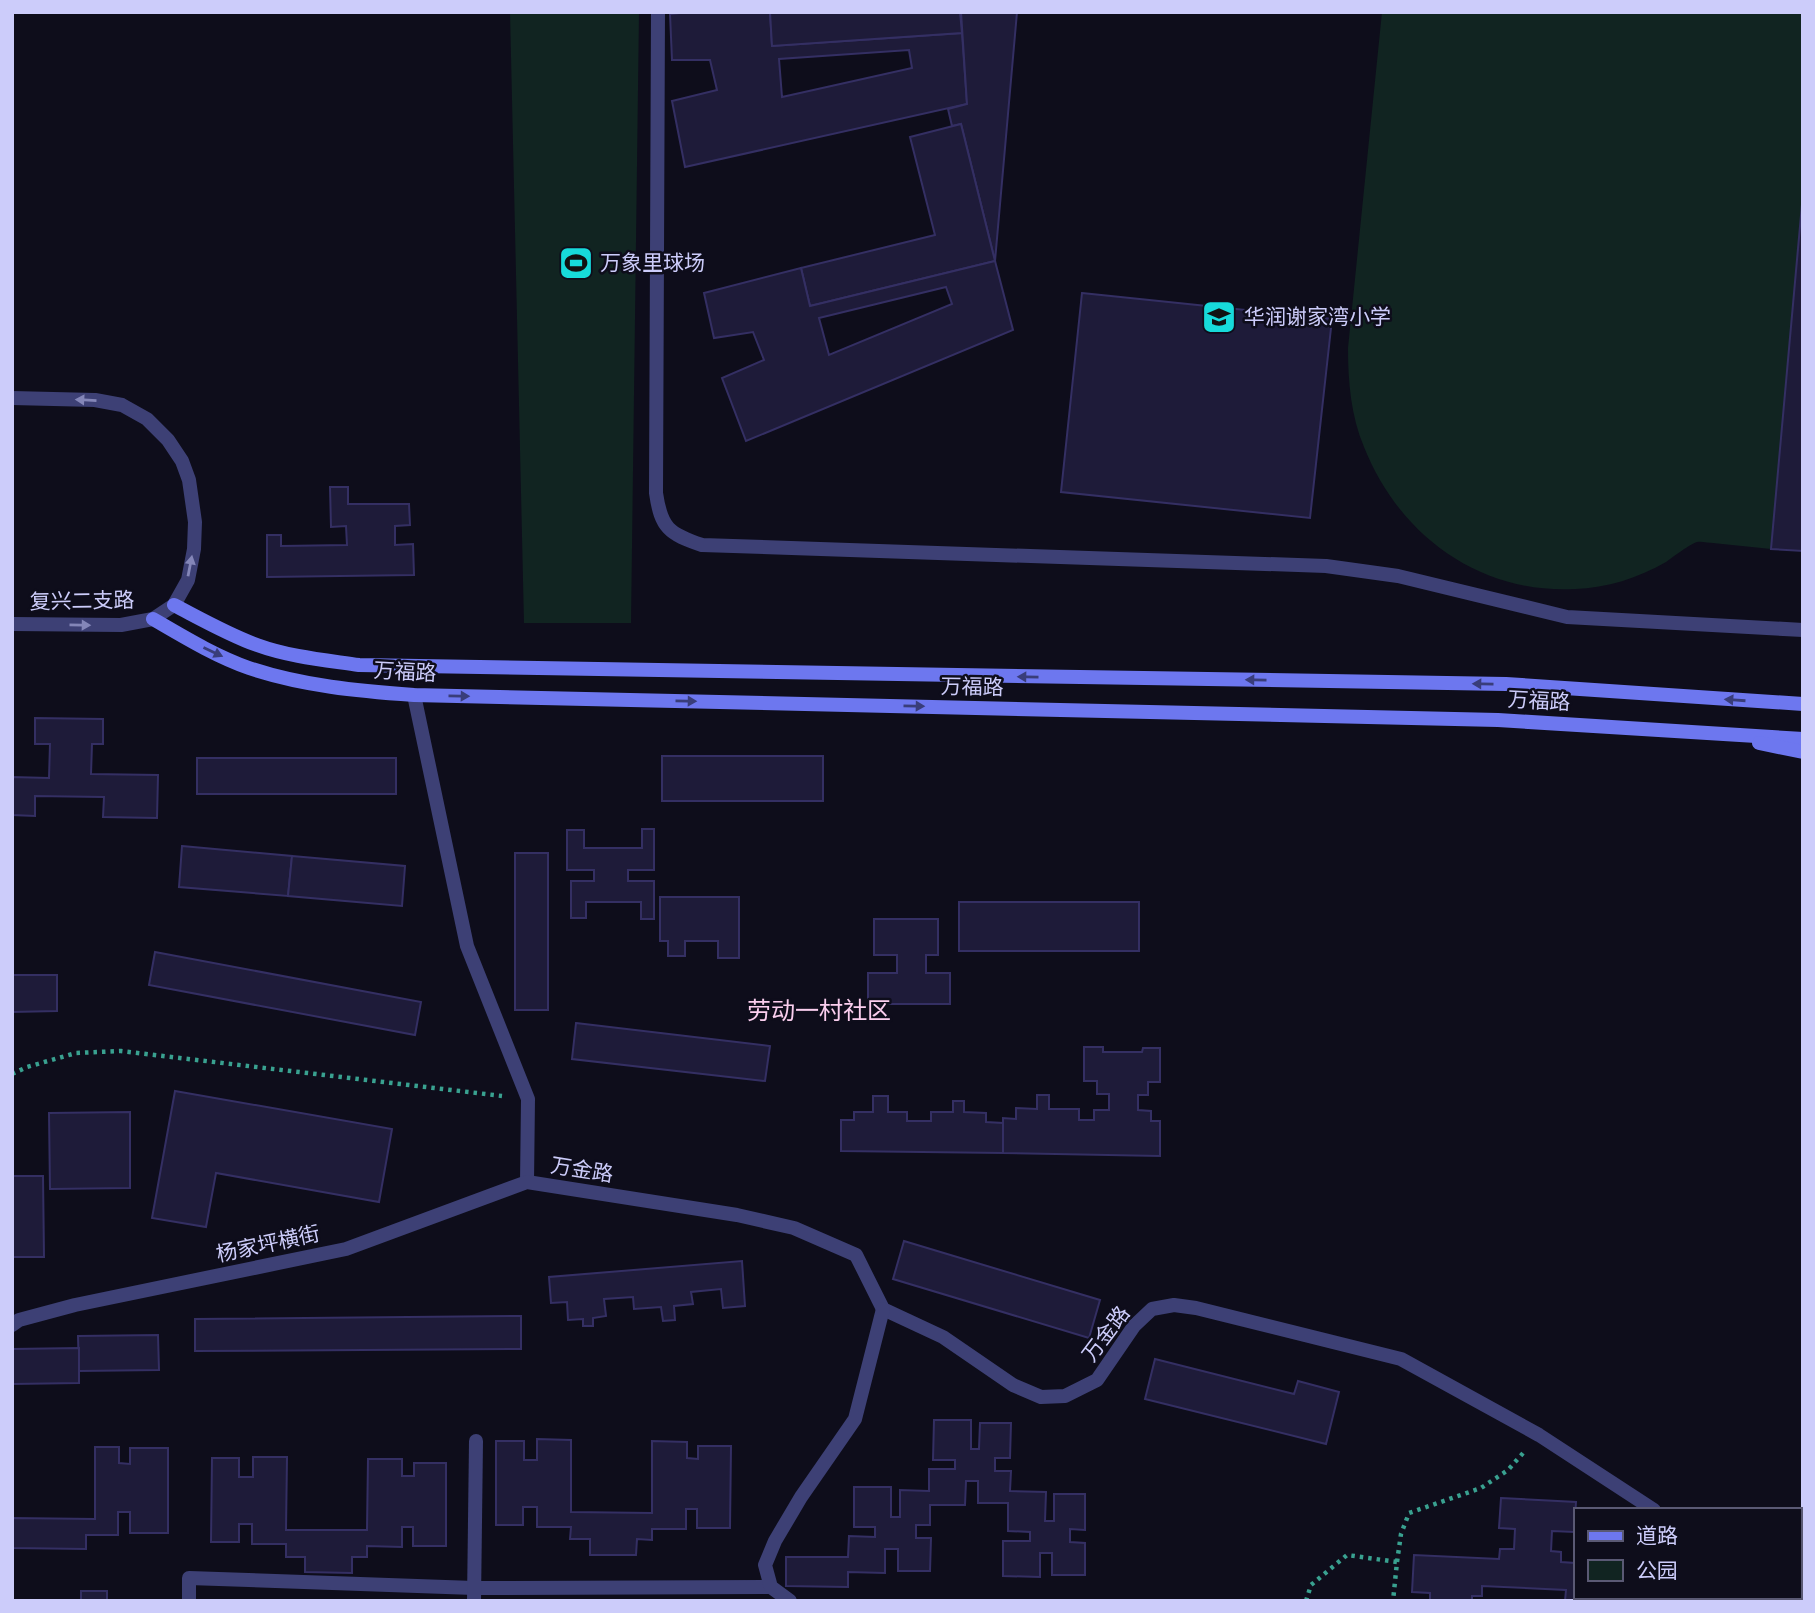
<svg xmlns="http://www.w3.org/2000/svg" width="1815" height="1613" font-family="'IBM Plex Sans','Noto Sans SC',sans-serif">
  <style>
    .green { fill: #112421 }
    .building { fill: #1e1b39; stroke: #342f63; stroke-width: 2; fill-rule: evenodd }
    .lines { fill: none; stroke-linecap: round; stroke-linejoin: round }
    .path { stroke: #39a190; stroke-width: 4.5; stroke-dasharray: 3.5 5; stroke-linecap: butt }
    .lane { stroke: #3d4075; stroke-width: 14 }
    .street { stroke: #3d4075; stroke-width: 14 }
    .secondary { stroke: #6d77ef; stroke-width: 14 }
    .oneway { fill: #8486b8 }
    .oneway2 { fill: #393d7a }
    .labels { text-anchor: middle; stroke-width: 5; stroke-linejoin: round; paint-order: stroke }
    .poi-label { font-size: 21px; fill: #ccccfa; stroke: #0e0d1b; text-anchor: start }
    .street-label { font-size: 21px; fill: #ccccfa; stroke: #0e0d1b }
    .quarter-label { font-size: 24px; fill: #faceee; stroke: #0e0d1b }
  </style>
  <rect width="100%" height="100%" fill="#0e0d1b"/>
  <!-- green -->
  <g class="green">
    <path d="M510 12H639L631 623H524Z"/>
    <path d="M1382 12H1803V193L1771 549C1752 547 1732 545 1713 543 1709 543 1701 541 1697 542 1690 544 1673 557 1666 562 1638 578 1607 588 1575 589 1479 594 1399 535 1364 447 1351 416 1348 382 1348 348Z"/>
  </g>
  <!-- building -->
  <g class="building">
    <path d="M690 12H770L772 46 962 33 967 104 685 167 672 101 717 90 710 60H672L670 14ZM909 50 912 68 782 97 779 59Z"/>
    <path d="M770 12H960L962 33 772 46Z"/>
    <path d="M961 12H1017L995 261 961 124 952 126 948 109 967 104Z"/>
    <path d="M961 124 995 261 810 306 801 268 935 235 910 137Z"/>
    <path d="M1803 193V551L1771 549Z"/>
    <path d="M995 261 1013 330 746 441 722 378 764 360 753 332 714 338 704 293 801 268 810 306ZM946 287 952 304 829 355 819 318Z"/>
    <path d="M1082 293 1332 319 1310 518 1061 492Z"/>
    <path d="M330 487H348V504H409L410 525 395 526V545L413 544 414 575 267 577V535H281V546L347 545 346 526 331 527Z"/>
    <path d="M35 718 103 719V744H92L91 774 158 775 157 818 103 817 104 797 35 796V816L12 815V777L49 778 50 744H35Z"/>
    <rect x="662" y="756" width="161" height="45"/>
    <rect x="197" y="758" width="199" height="36"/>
    <path d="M642 829H654V870H628V881H654V919H641V902H586V918H571V881H594V870H567V830H584V848H642Z"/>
    <path d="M182 846 292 856 288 896 179 887Z"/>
    <rect x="515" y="853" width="33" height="157"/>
    <path d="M292 856 405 866 402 906 288 896Z"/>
    <path d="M660 897H739V958H718V941H685V956H668V941H660Z"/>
    <rect x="959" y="902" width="180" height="49"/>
    <path d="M874 919H938V955H926V973H950V1004H868V973H897V955H874Z"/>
    <path d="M155 952 421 1002 415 1035 149 985Z"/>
    <path d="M12 975H57V1011L12 1012Z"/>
    <path d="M576 1023 770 1046 765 1081 572 1059Z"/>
    <path d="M1084 1047H1103V1052H1142L1143 1048H1160V1082H1148V1095H1138V1110L1151 1111V1121H1160V1156L1003 1153V1118L1016 1119V1108L1037 1109V1095H1049V1109H1079V1120H1094V1110H1109V1094H1097V1081H1084Z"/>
    <path d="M175 1091 392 1129 379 1202 216 1173 206 1227 152 1218Z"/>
    <path d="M873 1096H888V1112H907V1121H931V1112H953V1101H964V1112L986 1113V1122L1003 1123V1153L841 1151V1120H854V1112H873Z"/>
    <path d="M130 1112V1188L50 1189 49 1113Z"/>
    <path d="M12 1176H43L44 1257H12Z"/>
    <path d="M904 1241 1100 1300 1089 1338 893 1279Z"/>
    <path d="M742 1261 745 1306 723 1308 721 1289 691 1292 693 1304 674 1306 675 1320 663 1321 661 1307 634 1309 633 1297 604 1299 606 1316 593 1318V1326H583V1319L568 1320 567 1302 551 1303 549 1277Z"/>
    <path d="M521 1316V1349L195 1351V1319Z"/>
    <path d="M158 1335 159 1370 79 1371 78 1336Z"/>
    <path d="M79 1348V1383L12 1384V1349Z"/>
    <path d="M1155 1359 1294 1394 1298 1381 1339 1392 1326 1444 1145 1399Z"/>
    <path d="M934 1420H971V1449H979L980 1423H1011L1010 1458H995V1471H1011L1010 1491 1046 1492 1045 1521H1054V1494H1085V1530L1070 1529V1542L1085 1543V1575H1052V1553H1040V1577L1003 1576V1541H1030V1532L1008 1531V1503H978V1481H966L965 1505H930V1525H916V1538H931L930 1571H898V1549H885V1573L848 1572V1587L786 1586V1557H848L849 1536 875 1537V1527H854V1487H891V1517H900V1490L929 1491V1469H955V1460H933Z"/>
    <path d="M537 1439 571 1440V1512L652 1513V1441L687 1442V1458L698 1459V1446H731L730 1528H697V1509H686V1529H652V1540L637 1539 636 1555H590V1539H570L571 1527H537V1507H523V1525H496V1441H524V1460H537Z"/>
    <path d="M95 1447H119V1463L130 1464V1448H168V1533H130V1512H118V1535H86V1549L12 1548V1518L95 1519Z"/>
    <path d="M253 1457H287L286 1530H367L368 1459H402V1476H414V1463H446V1546H413V1527H402V1547L367 1546V1557H352V1573L305 1572V1557H286V1544H252V1524H239V1542H211L212 1458H239V1477H253Z"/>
    <path d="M1501 1498 1576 1502 1574 1532 1552 1531 1551 1551 1561 1552V1562L1575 1563V1597H1635V1601H1565L1566 1590 1482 1586V1596H1472V1601H1430V1593L1412 1592 1414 1555 1499 1559 1500 1549H1514L1515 1529 1499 1528Z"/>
    <rect x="81" y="1591" width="26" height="10"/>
  </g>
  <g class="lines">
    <!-- path -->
    <g class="path">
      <path d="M12 1074 27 1067 76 1053 121 1051 502 1096"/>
      <path d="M1397 1562 1401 1534 1409 1513 1481 1488 1508 1470 1524 1452"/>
      <path d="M1306 1601 1311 1585 1347 1555 1397 1562 1393 1601"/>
    </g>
    <!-- lane -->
    <path class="lane" d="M658 12 656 493C661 528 669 534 702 545L1326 566 1398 576 1567 617 1803 630"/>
    <!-- street -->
    <g class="street">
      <path d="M12 398 95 400 122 405 147 419 168 440 182 461 189 480 195 522 194 549 188 580 174 605 153 619 121 625 12 624"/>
      <path d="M414 695 467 946 528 1099 527 1182"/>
      <path d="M12 1325 19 1320 75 1305 346 1249 527 1182 737 1215 794 1228 856 1255 883 1309 943 1337 1013 1385 1041 1397 1065 1396 1097 1380 1134 1326 1152 1309 1174 1305 1196 1308 1401 1359 1539 1435 1654 1510"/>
      <path d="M1790 1597 1795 1601"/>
      <path d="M189 1601V1578L474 1588 771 1587"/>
      <path d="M474 1601 476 1441"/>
      <path d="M790 1601 771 1587 765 1565 775 1541 801 1497 855 1419 883 1309"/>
    </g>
    <!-- secondary -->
    <g class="secondary">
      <path d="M174 605C201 619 229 635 257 645 290 657 325 660 359 665L1506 684 1803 704"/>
      <path d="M153 619C184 637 215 656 249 668 303 686 358 691 414 695L1498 720 1803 739"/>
      <path d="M1759 743 1803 752"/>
    </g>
  </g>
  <!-- one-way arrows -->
  <defs><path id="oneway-solid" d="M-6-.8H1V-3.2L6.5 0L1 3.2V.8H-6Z" transform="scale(1.75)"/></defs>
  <g class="oneway">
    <use href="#oneway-solid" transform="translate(86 400) rotate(-177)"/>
    <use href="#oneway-solid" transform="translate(190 566) rotate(-79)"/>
    <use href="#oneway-solid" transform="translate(80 625) rotate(1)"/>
  </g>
  <g class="oneway2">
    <use href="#oneway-solid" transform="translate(213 652) rotate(25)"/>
    <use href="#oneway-solid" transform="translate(1028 677) rotate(-179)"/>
    <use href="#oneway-solid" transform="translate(1256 680) rotate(-179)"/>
    <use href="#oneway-solid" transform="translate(1483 684) rotate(-179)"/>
    <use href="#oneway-solid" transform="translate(459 696) rotate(1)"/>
    <use href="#oneway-solid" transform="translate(1735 700) rotate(-176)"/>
    <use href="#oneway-solid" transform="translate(686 701) rotate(1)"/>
    <use href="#oneway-solid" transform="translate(914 706) rotate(1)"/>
  </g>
  <!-- icons -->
  <defs>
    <g id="stadium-square" transform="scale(1.75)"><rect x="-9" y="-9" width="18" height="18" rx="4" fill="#17dada" stroke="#0e0d1b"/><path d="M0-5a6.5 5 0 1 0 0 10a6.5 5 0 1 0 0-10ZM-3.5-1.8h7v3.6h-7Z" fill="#111"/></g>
    <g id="school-square" transform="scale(1.75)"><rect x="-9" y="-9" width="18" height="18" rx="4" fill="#17dada" stroke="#0e0d1b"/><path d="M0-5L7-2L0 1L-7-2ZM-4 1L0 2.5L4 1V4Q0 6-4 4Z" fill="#111"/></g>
  </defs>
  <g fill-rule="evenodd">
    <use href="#stadium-square" x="576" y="263"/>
    <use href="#school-square" x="1219" y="317"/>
  </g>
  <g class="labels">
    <!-- poi labels -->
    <g class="poi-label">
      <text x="600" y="270">万象里球场</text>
      <text x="1244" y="324">华润谢家湾小学</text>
    </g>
    <!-- street labels -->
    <g class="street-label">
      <text transform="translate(82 601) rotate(-1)" y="7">复兴二支路</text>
      <text transform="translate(405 672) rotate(3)" y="7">万福路</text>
      <text transform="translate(972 687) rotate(1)" y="7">万福路</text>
      <text transform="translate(1539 701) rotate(3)" y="7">万福路</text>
      <text transform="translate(582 1170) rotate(9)" y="7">万金路</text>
      <text transform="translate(268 1244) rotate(-12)" y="7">杨家坪横街</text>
      <text transform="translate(1106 1334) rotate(-53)" y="7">万金路</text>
    </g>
    <!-- quarter labels -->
    <g class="quarter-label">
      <text x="819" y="1019">劳动一村社区</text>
    </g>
  </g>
  <!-- border -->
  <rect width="1815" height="1613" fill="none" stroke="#ccccfa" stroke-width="28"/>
  <!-- legend -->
  <rect x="1574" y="1508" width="228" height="91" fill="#0e0d1b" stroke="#5a5974" stroke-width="2"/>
  <rect x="1588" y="1531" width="35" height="10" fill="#6d77ef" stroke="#5a5974" stroke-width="2"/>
  <text x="1636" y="1543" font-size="21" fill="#ccccfa">道路</text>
  <rect x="1588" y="1560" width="35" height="21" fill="#112421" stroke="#5a5974" stroke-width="2"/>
  <text x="1636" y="1578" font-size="21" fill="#ccccfa">公园</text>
</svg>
